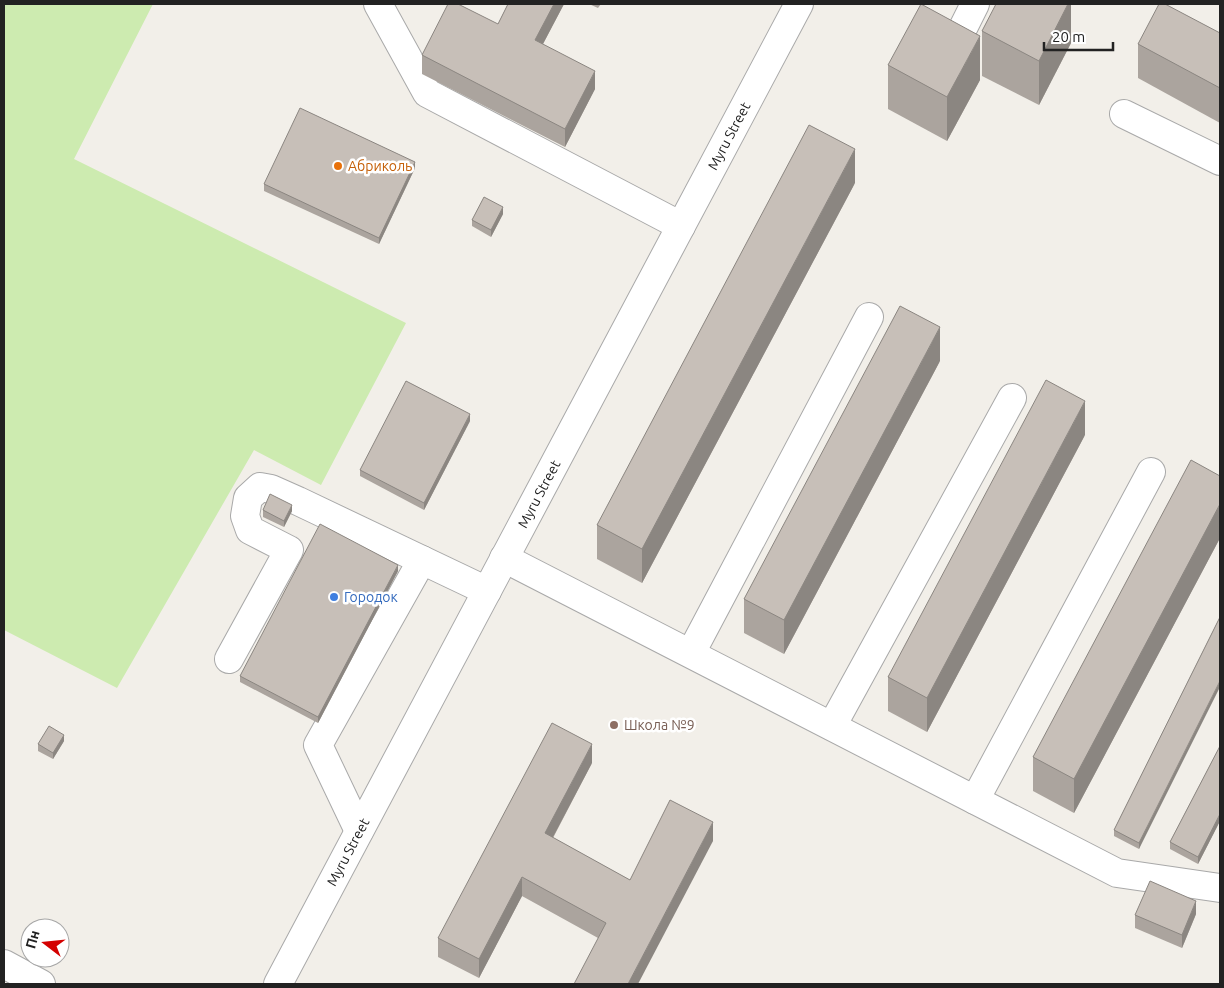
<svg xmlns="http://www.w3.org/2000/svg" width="1224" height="988" font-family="Ubuntu,sans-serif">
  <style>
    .grass { fill: #cdebb0 }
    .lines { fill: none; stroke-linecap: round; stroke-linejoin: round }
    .minor-casing { stroke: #a9a9a9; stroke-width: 30 }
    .minor { stroke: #fff; stroke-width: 28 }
    .wall { fill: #aba49e }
    .shaded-wall { fill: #8b8681 }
    .building { fill: #c7bfb8; stroke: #8b8681 }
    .food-dot { fill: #e8710a; stroke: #fff; stroke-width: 2 }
    .shop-dot { fill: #3f7fe0; stroke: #fff; stroke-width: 2 }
    .education-dot { fill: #8d6e63; stroke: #fff; stroke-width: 2 }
    .labels { text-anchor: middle; stroke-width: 5; stroke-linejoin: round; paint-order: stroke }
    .street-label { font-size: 14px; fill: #222; stroke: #fff }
    .food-label { font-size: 14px; fill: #c56008; stroke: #fff; text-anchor: start }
    .shop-label { font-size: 14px; fill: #366cbe; stroke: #fff; text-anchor: start }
    .education-label { font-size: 14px; fill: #785e54; stroke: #fff; text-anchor: start }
  </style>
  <rect width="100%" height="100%" fill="#f2efe9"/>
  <!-- grass -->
  <path class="grass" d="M4 4H153L74 159 406 323 321 485 254 450 117 688 4 630Z"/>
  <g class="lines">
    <!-- minor casing -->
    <g class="minor-casing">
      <g id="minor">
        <path d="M378 4 427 93 681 226"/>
        <path d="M958 38 975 4"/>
        <path d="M1124 114 1220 161"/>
        <path d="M504 558 1117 873 1220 888"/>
        <path d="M691 653 869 317"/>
        <path d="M229 659 289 550 250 530 245 516 248 498 260 487 271 489 298 501 487 591"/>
        <path d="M832 726 1012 398"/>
        <path d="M975 800 1151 472"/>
        <path d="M359 831 318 745 422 560"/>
        <path d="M4 964 41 984"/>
        <path d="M278 984 799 4"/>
      </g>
    </g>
    <!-- minor -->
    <use href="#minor" class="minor"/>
  </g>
  <!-- wall -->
  <g class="wall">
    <path d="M508 4H564L543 44 595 89 565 147 422 74V55L498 24Z"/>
    <path d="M589 4H601L598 8Z"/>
    <path d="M1071 4V43L1039 105 982 76V31Z"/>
    <path d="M1220 33V123L1138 78V44Z"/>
    <path d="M888 65 980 80 947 141 888 109Z"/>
    <path d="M415 168 379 244 264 191V184Z"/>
    <path d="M855 183 642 583 597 559V525Z"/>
    <path d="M503 214 491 237 472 226V220Z"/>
    <path d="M940 361 784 654 744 633V599Z"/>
    <path d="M470 421 424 510 360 476V470Z"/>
    <path d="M1085 435 927 732 888 711V677Z"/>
    <path d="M1220 476V538L1074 813 1033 791V757Z"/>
    <path d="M263 510 292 511 284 527 263 517Z"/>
    <path d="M398 571 318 723 240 682V676Z"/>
    <path d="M1220 617 1139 849 1114 836V830Z"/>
    <path d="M64 741 53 759 38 751V744Z"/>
    <path d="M1220 746V821L1198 864 1170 849V842Z"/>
    <path d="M592 763 553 838 630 880 713 841 598 938 522 896 479 978 438 957V938Z"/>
    <path d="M1196 914 1182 948 1135 928V915Z"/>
  </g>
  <!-- shaded-wall -->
  <g class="shaded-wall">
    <path d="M554 4H564L535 59V40Z"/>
    <path d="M1068 4H1071V43L1039 105V61Z"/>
    <path d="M980 36V80L947 141V97Z"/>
    <path d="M595 71V89L565 147V129Z"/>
    <path d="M855 149V183L642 583V549Z"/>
    <path d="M415 162V168L379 244V238Z"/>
    <path d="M503 207V214L491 237V230Z"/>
    <path d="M940 327V361L784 654V620Z"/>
    <path d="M1085 401V435L927 732V698Z"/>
    <path d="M470 414V421L424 510V503Z"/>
    <path d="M1220 504V538L1074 813V779Z"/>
    <path d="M292 505V511L284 527V521Z"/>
    <path d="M398 565V571L318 723V717Z"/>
    <path d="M1220 681V687L1139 849V843Z"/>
    <path d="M64 735V741L53 759V753Z"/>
    <path d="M592 744V763L545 852V833Z"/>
    <path d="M1220 814V821L1198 864V857Z"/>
    <path d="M713 822V841L638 984H628Z"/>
    <path d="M522 877V896L479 978V959Z"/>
    <path d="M1196 901V914L1182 948V935Z"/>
  </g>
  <!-- building -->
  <g class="building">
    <path d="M448 4H458L498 24 508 4H554L535 40 595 71 565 129 422 55Z"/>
    <path d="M921 4 980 36 947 97 888 65Z"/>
    <path d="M996 4H1068L1039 61 982 31Z"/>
    <path d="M1159 4H1165L1220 33V88L1138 44Z"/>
    <path d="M300 108 415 162 379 238 264 184Z"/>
    <path d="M809 125 855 149 642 549 597 525Z"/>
    <path d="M484 197 503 207 491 230 472 220Z"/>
    <path d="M900 306 940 327 784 620 744 599Z"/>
    <path d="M1046 380 1085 401 927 698 888 677Z"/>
    <path d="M406 381 470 414 424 503 360 470Z"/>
    <path d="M1191 460 1220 476V504L1074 779 1033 757Z"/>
    <path d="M270 494 292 505 284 521 263 510Z"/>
    <path d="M320 524 398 565 318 717 240 676Z"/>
    <path d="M1220 617V681L1139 843 1114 830Z"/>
    <path d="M552 723 592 744 545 833 630 880 670 800 713 822 628 984H574L606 923 522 877 479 959 438 938Z"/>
    <path d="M49 726 64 735 53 753 38 744Z"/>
    <path d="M1220 746V814L1198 857 1170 842Z"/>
    <path d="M1150 881 1196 901 1182 935 1135 915Z"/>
  </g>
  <!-- markers -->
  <circle class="food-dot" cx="338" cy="166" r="5"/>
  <circle class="shop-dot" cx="334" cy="597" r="5"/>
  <circle class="education-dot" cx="614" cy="725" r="5"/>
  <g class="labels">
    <!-- street labels -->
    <g class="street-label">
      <text transform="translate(729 136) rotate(-62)" y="5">Myru Street</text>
      <text transform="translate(539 494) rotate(-62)" y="5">Myru Street</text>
      <text transform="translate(348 852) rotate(-62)" y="5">Myru Street</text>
    </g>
    <!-- food labels -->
    <g class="food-label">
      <text x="348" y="171">Абриколь</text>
    </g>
    <!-- shop labels -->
    <g class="shop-label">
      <text x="344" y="602">Городок</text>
    </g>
    <!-- education labels -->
    <g class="education-label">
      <text x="624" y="730">Школа №9</text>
    </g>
  </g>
  <!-- border -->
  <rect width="1224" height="988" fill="none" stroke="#222222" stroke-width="10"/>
  <!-- north arrow -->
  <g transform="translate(45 943) rotate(286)"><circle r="24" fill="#ffffff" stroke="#a7a7a7"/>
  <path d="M0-4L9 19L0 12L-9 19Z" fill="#d40000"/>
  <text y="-8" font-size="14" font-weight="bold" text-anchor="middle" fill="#222222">Пн</text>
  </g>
  <!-- scale -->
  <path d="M1044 42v8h69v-8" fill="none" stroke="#222222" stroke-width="2.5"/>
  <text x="1052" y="42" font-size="15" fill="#222222" stroke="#ffffff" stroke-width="4" paint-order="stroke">20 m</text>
</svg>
